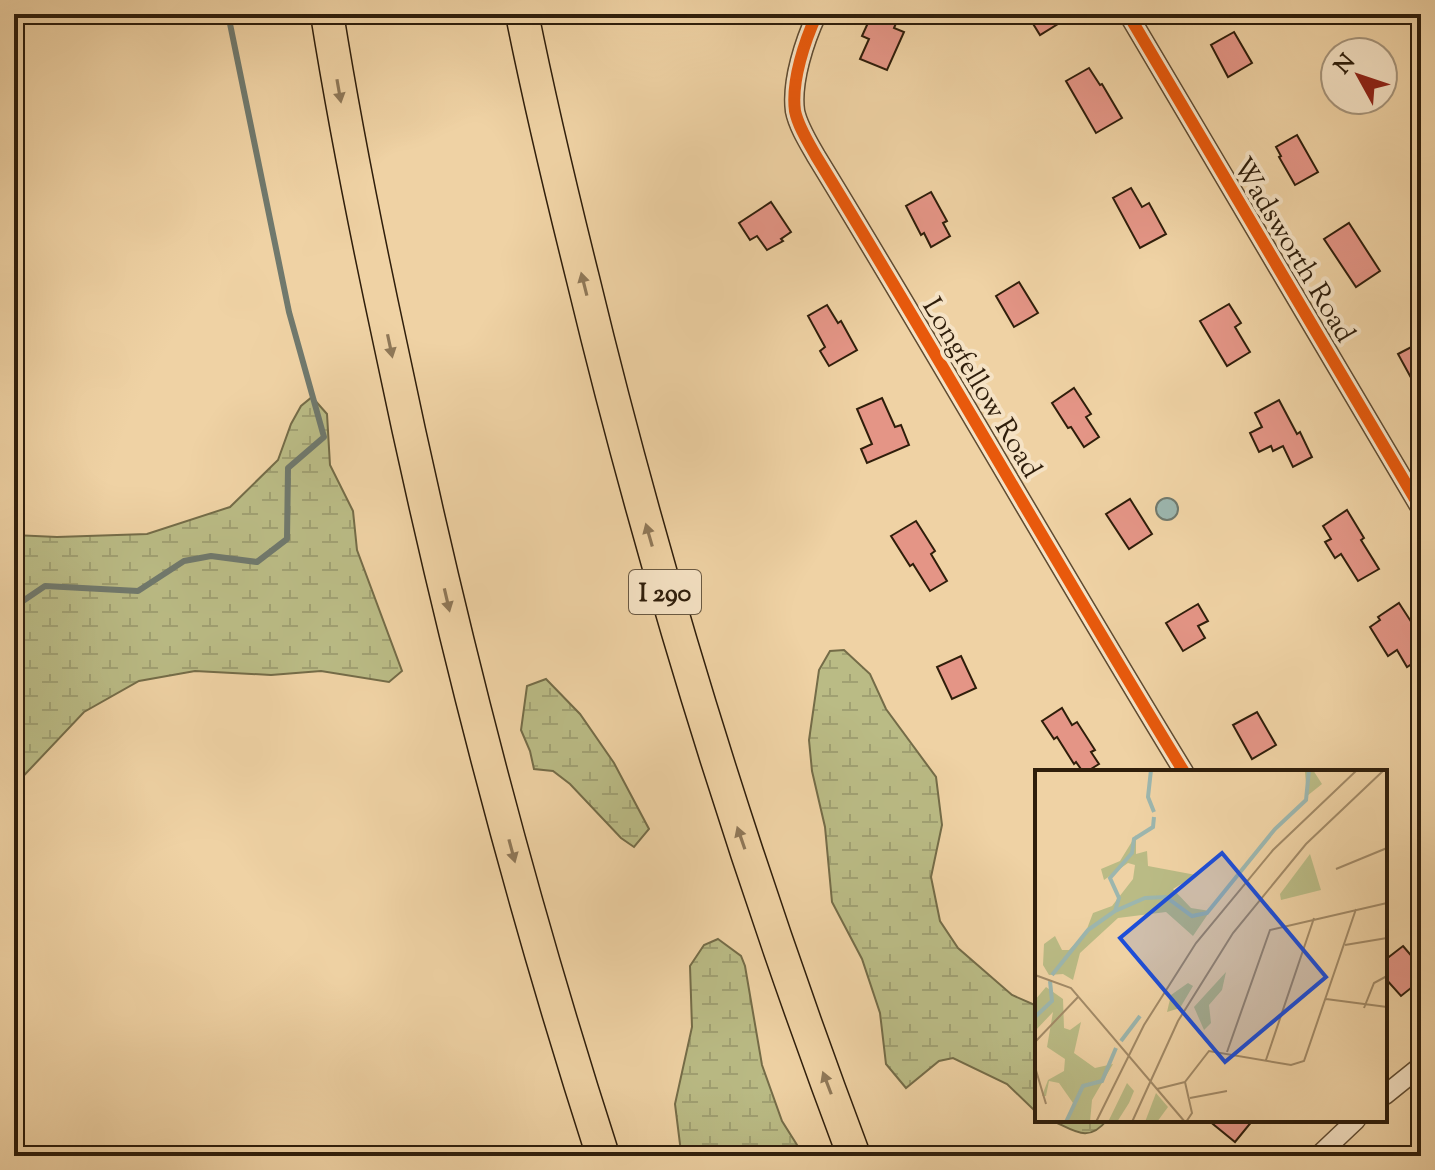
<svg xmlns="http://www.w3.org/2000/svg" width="1435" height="1170" font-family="'Sorts Mill Goudy',serif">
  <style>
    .wetland { fill: url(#wetland-marsh); stroke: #746c48; stroke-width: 2 }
    .water { fill: #9cb6ae; stroke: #70796d; stroke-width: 2 }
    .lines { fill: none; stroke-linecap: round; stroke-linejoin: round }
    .stream { stroke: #70796d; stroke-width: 6 }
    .building { fill: #e49586; stroke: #2f1e0b; stroke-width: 2 }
    .minor-casing { stroke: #5f4b31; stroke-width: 21 }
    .motorway-casing { stroke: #2f1e0b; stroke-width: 35 }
    .minor { stroke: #f5e2c4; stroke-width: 18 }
    .motorway { stroke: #efd2a4; stroke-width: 32 }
    .cycleway-casing { stroke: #f5e2c4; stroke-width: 17 }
    .cycleway { stroke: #e8590c; stroke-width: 12 }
    .oneway { fill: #8f7858 }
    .labels { text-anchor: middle; stroke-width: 8; stroke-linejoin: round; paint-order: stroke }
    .shield { fill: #f5e2c4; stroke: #6a5942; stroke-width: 2 }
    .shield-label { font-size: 26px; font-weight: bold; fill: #2f1e0b }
    .street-label { font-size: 28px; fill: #2f1e0b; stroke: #f5e2c4 }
    .inset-river { fill: none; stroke: #9cb6ae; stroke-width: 4 }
    .inset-road { fill: none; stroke: #a28a67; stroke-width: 2 }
    .view { fill: #1d4ed8; fill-opacity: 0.15; stroke: #1d4ed8; stroke-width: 4 }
    .inset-edge { fill: none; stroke: #2f1e0b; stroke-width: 4 }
  </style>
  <defs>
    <pattern id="wetland-marsh" width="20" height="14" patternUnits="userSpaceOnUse" patternTransform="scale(2)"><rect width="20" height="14" fill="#babb85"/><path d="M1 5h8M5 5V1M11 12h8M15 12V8" fill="none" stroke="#a0a072"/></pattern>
  </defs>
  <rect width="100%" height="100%" fill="#efd2a4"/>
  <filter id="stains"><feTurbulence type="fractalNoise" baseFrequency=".0025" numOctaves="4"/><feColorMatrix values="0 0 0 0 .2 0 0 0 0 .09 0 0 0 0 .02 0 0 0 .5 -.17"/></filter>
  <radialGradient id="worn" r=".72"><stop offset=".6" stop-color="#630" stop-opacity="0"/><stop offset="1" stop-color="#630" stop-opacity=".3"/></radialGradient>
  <!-- wetland -->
  <g class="wetland">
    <path d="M312 397 327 414 330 465 353 511 357 550 402 671 389 682 321 671 271 675 195 671 139 681 84 712 14 786V535L57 537 147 534 230 507 278 460 291 424 301 406Z"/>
    <path d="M844 650 870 674 886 709 936 777 942 825 931 877 940 921 958 948 1012 995 1037 1006V1113L1007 1084 953 1058 939 1061 906 1088 886 1064 880 1013 862 959 832 902 825 827 812 771 809 740 819 670 830 651Z"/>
    <path d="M546 679 580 714 614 763 649 829 634 847 621 838 570 784 553 771 534 769 530 751 521 730 527 686Z"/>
    <path d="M718 939 741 956 745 966 762 1065 782 1121 804 1156H684L681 1152 675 1104 692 1027 690 966 704 945Z"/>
    <path d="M1051 1120H1107C1088 1144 1074 1130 1051 1120Z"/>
  </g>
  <!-- water -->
  <circle class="water" cx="1167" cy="509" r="11"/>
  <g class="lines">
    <!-- stream -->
    <path class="stream" d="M14 607 45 586 138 591 184 561 211 556 257 562 287 539 288 468 324 437 289 312 228 14"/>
  </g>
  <!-- building -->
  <g class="building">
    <path d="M872 14H881L897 21 894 28 904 32 887 70 860 59 869 39 862 36Z"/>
    <path d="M1027 14H1074L1040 35Z"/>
    <path d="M1234 32 1252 63 1228 77 1211 45Z"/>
    <path d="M1089 68 1100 85 1102 84 1122 118 1096 133 1066 81Z"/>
    <path d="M1297 135 1318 172 1295 185 1279 157 1281 156 1276 147Z"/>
    <path d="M1131 188 1142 207 1149 203 1166 234 1140 248 1113 198Z"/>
    <path d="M931 192 947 221 943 223 950 236 931 247 924 233 921 235 906 206Z"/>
    <path d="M771 202 791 232 781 239 783 241 767 250 757 236 750 240 739 223Z"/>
    <path d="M1349 223 1380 271 1356 287 1324 239Z"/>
    <path d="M1019 282 1038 313 1014 327 996 296Z"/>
    <path d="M1229 304 1241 323 1235 327 1250 352 1227 366 1200 321Z"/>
    <path d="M827 305 838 323 841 321 857 350 829 366 820 351 825 347 808 316Z"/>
    <path d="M1421 342V396L1398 354Z"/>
    <path d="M1074 388 1091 414 1086 417 1099 437 1084 447 1071 427 1068 428 1052 403Z"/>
    <path d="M882 398 895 427 901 425 909 445 867 463 861 449 872 444 857 409Z"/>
    <path d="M1279 400 1297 434 1300 432 1312 457 1293 467 1283 446 1273 451 1271 446 1259 452 1250 433 1262 427 1255 413Z"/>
    <path d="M1130 499 1152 534 1129 549 1106 514Z"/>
    <path d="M1347 510 1364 538 1361 540 1379 569 1358 581 1341 554 1335 558 1325 542 1331 539 1323 526Z"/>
    <path d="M916 521 935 551 931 554 947 581 930 591 913 564 910 566 891 536Z"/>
    <path d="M1399 603 1421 637V658L1407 667 1397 650 1388 656 1370 627 1380 620 1378 617Z"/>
    <path d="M1198 604 1208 621 1198 626 1205 638 1183 651 1166 623Z"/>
    <path d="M961 656 976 688 952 699 937 667Z"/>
    <path d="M1062 708 1072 725 1077 722 1095 750 1091 752 1099 764 1086 772H1083L1076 762 1074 764 1057 737 1054 739 1042 721Z"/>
    <path d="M1257 712 1276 745 1252 759 1233 725Z"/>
    <path d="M1403 946 1421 967V980L1401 996 1385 978V960Z"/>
    <path d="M1208 1120H1253L1235 1142Z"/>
  </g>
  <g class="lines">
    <!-- minor casing -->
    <g class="minor-casing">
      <g id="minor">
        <path d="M817 14C805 40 791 81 795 111 798 126 808 142 816 156 941 360 1059 568 1184 772"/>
        <path d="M1128 14 1421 509"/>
        <path d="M1385 1095 1421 1066"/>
        <path d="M1318 1156 1356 1120"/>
      </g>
    </g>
    <!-- motorway casing -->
    <g class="motorway-casing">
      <g id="motorway">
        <path d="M327 14C345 126 367 236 391 347 448 620 517 890 603 1156"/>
        <path d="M522 14C540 103 561 191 583 279 655 577 746 869 854 1156"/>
      </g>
    </g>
    <!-- minor -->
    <use href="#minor" class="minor"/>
    <!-- motorway -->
    <use href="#motorway" class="motorway"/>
    <!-- cycleway casing -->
    <g class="cycleway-casing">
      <g id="cycleway">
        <path d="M817 14C805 40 791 81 795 111 798 126 808 142 816 156 941 360 1059 568 1184 772"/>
        <path d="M1128 14 1421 509"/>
      </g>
    </g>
    <!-- cycleway -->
    <use href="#cycleway" class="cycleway"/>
  </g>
  <!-- one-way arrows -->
  <defs><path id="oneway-solid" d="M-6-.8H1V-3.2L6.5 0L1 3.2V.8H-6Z" transform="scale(2)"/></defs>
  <g class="oneway">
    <use href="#oneway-solid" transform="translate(339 91) rotate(80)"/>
    <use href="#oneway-solid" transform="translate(584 284) rotate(-104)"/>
    <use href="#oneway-solid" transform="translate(390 346) rotate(78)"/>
    <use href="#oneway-solid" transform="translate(649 535) rotate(-106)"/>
    <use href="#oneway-solid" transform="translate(447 600) rotate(77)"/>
    <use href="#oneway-solid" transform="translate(741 838) rotate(-109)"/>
    <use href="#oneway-solid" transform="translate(512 851) rotate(75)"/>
    <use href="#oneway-solid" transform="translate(827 1083) rotate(-111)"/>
  </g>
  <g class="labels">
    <!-- shield labels -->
    <rect class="shield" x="629" y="570" width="72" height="44" rx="6"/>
    <g class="shield-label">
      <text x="665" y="601">I 290</text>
    </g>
    <!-- street labels -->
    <g class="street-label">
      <text transform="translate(1295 249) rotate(59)" y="10">Wadsworth Road</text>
      <text transform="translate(983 387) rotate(59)" y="10">Longfellow Road</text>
    </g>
  </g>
  <!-- overview -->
  <g transform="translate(1035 770)">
    <rect width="352" height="352" fill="#efd2a4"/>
    <path d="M278 0 287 14 272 26 270 2ZM101 65V84L112 81 113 96 161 105 138 119 156 138 175 141 158 166 131 142 83 148 45 183 38 210 28 204 14 205 8 195 9 174 20 166 27 180H34L50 164 58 143 77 136 98 109 100 95 93 93 69 110 66 99 85 91ZM275 84 286 120 246 130 245 124ZM191 202 187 220 174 235 176 253 169 260 159 237ZM153 213 158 216 145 238 132 242 136 225ZM11 217 28 229 29 258 35 260 46 252 39 283 60 298 78 294 57 330 55 352H33L38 333 24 313 14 311 11 326H7L13 310 29 301 30 289 12 277 18 242 0 261V230ZM92 313 99 321 94 333 82 352H73Z" fill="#babb85"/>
    <path d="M121 323 133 337 122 352H110Z" fill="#babb85"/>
    <path class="inset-river" d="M116 0 113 27 119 42M80 141 110 128 131 127 157 146 172 143 240 59 271 30 274 0M17 205 53 160 80 141 84 128 75 108 97 83 99 69 118 57 119 47M0 247 17 231 15 211M86 271 105 246M31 352 48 316 67 311 81 278"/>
    <path class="inset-road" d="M301 99 352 78M310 175 352 168M0 205 36 218 150 352M291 229 352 237M329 238 339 213 352 206M0 272 44 226M192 282 235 160 352 133M231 290 279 148M0 297 11 334M122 319 150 312M155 328 192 321M61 352 109 255 161 173 238 80 322 0M97 352 143 251 198 163 271 74 349 0M151 352 157 343 150 312 174 281 256 295 269 291 321 139"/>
    <path class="view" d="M187 83 291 207 190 292 85 168Z"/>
    <rect width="352" height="352" class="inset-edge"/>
  </g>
  <!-- margin -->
  <rect width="1435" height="1170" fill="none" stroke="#efd2a4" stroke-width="48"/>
  <rect x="16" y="16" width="1403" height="1138" fill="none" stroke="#2f1e0b" stroke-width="4"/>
  <rect x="24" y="24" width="1387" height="1122" fill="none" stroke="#2f1e0b" stroke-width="2"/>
  <!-- north arrow -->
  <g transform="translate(1359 76) rotate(310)"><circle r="38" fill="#f5e2c4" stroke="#a6947a" stroke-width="2"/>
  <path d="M0-6L14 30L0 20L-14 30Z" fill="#8f2418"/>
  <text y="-12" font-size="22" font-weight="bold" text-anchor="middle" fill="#2f1e0b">N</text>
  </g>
  <rect width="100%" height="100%" filter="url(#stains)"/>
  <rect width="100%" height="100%" fill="url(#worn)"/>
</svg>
